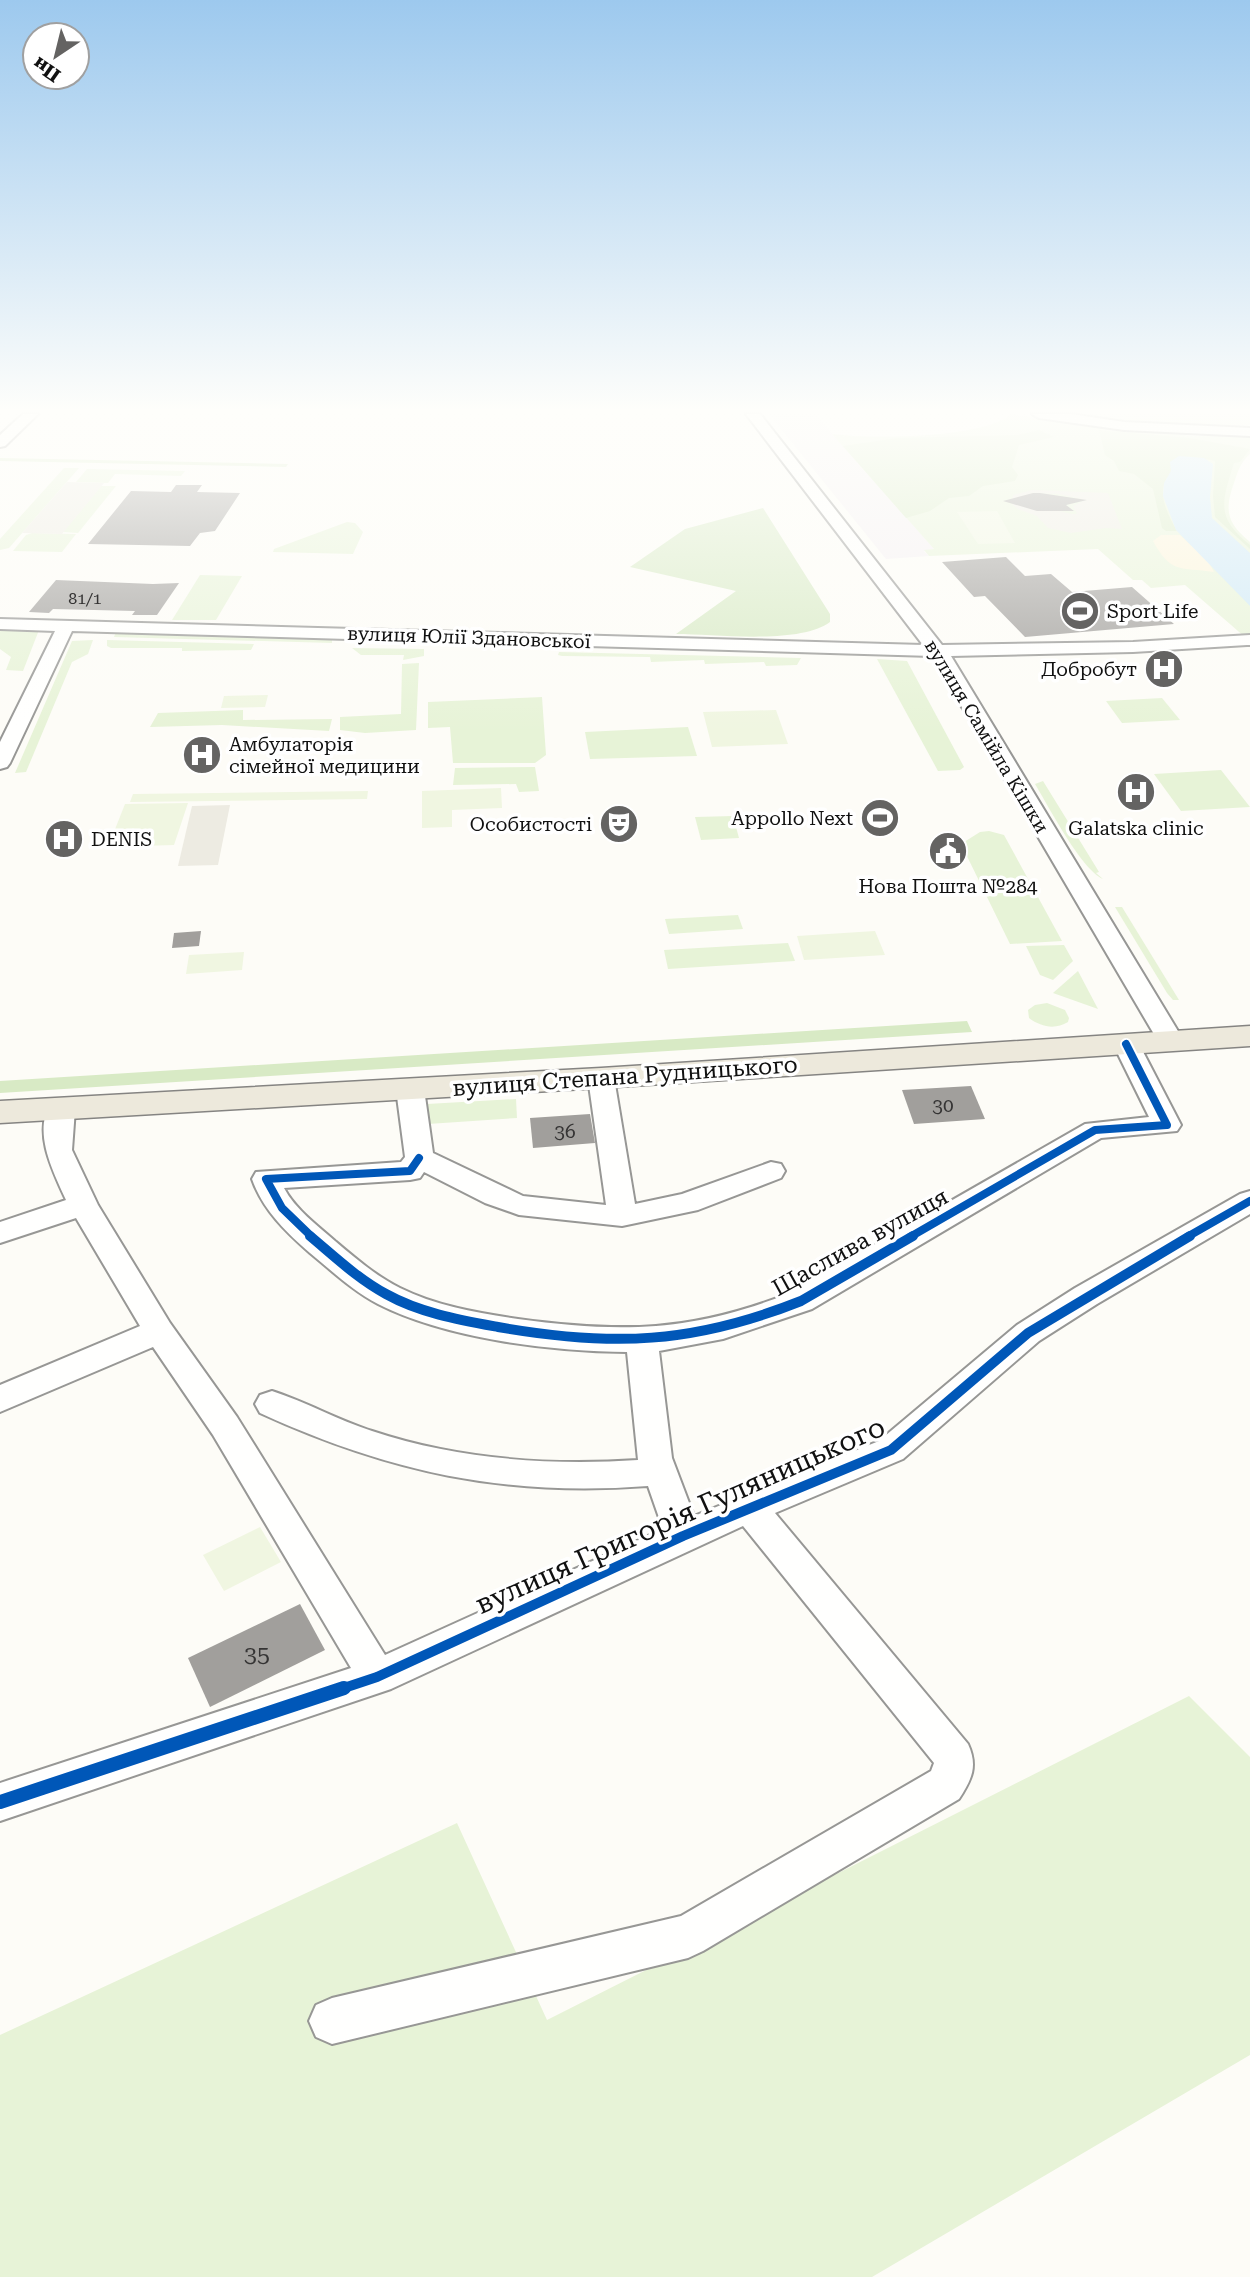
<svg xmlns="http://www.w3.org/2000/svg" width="1250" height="2277" font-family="'Roboto Serif',serif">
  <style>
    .industrial { fill: #f5f0f3 }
    .green { fill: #e7f3d7 }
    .forest { fill: #d8eac5 }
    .sand { fill: #fcf4d9 }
    .pitch { fill: #f0f6e1 }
    .plaza { fill: #edebe2; fill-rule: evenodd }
    .water { fill: #cde8f7 }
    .building { fill: #a19f9c }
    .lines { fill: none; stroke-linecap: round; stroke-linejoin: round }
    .minor-casing { stroke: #979795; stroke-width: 4 }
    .major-casing { stroke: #858482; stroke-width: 3 }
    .minor { fill: #fffffe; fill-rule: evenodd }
    .major { fill: #ede9dc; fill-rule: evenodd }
    .cycleway-far2-casing { stroke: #fff; stroke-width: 12 }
    .cycleway-far1-casing { stroke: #fff; stroke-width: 15 }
    .cycleway-casing { stroke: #fff; stroke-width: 18 }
    .cycleway-far2 { stroke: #0057b8; stroke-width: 8 }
    .cycleway-far1 { stroke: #0057b8; stroke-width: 10 }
    .cycleway { stroke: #0057b8; stroke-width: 14 }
    .labels { text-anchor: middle; stroke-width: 7; stroke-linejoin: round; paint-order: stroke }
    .far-number-label { font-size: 16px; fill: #353434 }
    .far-poi-label { font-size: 19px; fill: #111; stroke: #fff; text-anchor: start }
    .far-street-label { font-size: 19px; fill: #111; stroke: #fff }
    .number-label { font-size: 19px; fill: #353434 }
    .street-label { font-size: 23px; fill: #111; stroke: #fff }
    .near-number-label { font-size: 23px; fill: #353434 }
    .near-street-label { font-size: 28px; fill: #111; stroke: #fff }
  </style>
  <rect width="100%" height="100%" fill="#fdfcf7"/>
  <!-- industrial -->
  <path class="industrial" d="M769 414H815L934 549 924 551 929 556 886 559Z"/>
  <!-- green -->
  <g class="green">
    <path d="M1011 414 1098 427 1194 436H1250V454C1240 463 1238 471 1234 483 1224 511 1227 523 1250 542V638H1246L1185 585 1151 588 1142 580H1133L1098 549 929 556 924 550 934 549 832 434C869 439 983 439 1011 414Z"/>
    <path d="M64 468H79L9 548 0 550V539Z"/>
    <path d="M87 469 185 471 181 476 115 474 108 483 76 482Z"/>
    <path d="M101 486H116L78 533 63 532Z"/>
    <path d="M347 522 355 523 363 532 353 554 273 552 274 549Z"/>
    <path d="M32 533 76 534 62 552 13 551 26 535Z"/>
    <path d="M200 575 242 576 216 620H172Z"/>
    <path d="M0 628 39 630 23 671 6 670 11 657 0 649Z"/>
    <path d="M117 629 332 637V643L114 637Z"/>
    <path d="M93 640 88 654 72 662 26 772 15 773 72 641Z"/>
    <path d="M107 640 254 644 251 650 182 651V648H111L107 646Z"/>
    <path d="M352 648 424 649V656L403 660 404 655H361Z"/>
    <path d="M559 652 801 658 797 665 766 666 764 662 705 664 704 660 651 662 650 657 562 656 558 655Z"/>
    <path d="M877 659 907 661 964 767 960 770 938 771Z"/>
    <path d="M419 663 416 730 365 733 340 730V717L401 714 402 664Z"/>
    <path d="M542 697 546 755 535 763H453L450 727 428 728V702Z"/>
    <path d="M1162 698 1180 720 1122 723 1106 701Z"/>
    <path d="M243 710V720L332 719 329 731 222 725 150 727 158 713Z"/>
    <path d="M688 727 697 756 590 759 585 732Z"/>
    <path d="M535 767 539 791 519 792 516 784 453 785 455 768Z"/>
    <path d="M1221 770 1250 807 1181 811 1154 774Z"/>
    <path d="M1043 781 1096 867 1099 872 1096 873 1103 879C1081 869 1049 807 1035 784Z"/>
    <path d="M733 816 739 838 701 840 695 817Z"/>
    <path d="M989 831 1004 835 1062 941 1010 944 961 844 980 832Z"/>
    <path d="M1115 907H1122L1179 1000H1173L1167 993Z"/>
    <path d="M738 915 743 929 669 934 665 919Z"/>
    <path d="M788 943 795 961 668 969 664 950Z"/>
    <path d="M1064 945 1073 961 1053 980 1040 975 1026 946Z"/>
    <path d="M1078 971 1098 1009 1053 993Z"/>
    <path d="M1047 1003 1065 1010 1069 1018 1068 1022C1055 1030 1041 1027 1029 1018L1028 1010 1035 1005Z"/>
    <path d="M516 1099 517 1118 428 1124 427 1104Z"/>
    <path d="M1189 1696 1250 1757V2055L872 2277H0V2035L457 1823 547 2020Z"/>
  </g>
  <!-- forest -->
  <g class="forest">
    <path d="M1039 430 1054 437 1019 445 1012 467 1018 475 1015 481 983 486 969 496 949 498 930 511 906 518 843 446 897 438 1018 435Z"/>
    <path d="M1099 430 1190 438 1250 449 1240 462 1234 463C1222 502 1215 517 1250 545V549L1215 517 1213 496 1215 461C1204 458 1199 460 1188 464 1152 478 1161 503 1177 531H1166L1162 528 1153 489 1134 474 1119 471 1114 461 1105 455Z"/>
    <path d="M0 458 288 464 286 467 0 461Z"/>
    <path d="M763 508 830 614V622C799 645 715 634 676 634L736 591 630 567 685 529Z"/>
    <path d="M967 1021 972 1032 0 1093V1081Z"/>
  </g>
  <!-- sand -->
  <path class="sand" d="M1161 535H1180L1208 561 1214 572C1180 567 1171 574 1153 541Z"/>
  <!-- pitch -->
  <g class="pitch">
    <path d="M1075 414H1250V425H1159Z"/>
    <path d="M997 511 1015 543 978 544 957 512Z"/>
    <path d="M268 695 265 707 221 708 224 696Z"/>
    <path d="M776 710 788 744 712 747 703 712Z"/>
    <path d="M501 788 502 808 452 810V827L422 828V791Z"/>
    <path d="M368 791 367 799 130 802 133 794Z"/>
    <path d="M188 803 174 845 108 847 125 804Z"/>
    <path d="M875 931 885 955 804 960 797 936Z"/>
    <path d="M244 952 242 970 186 974 189 955Z"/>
    <path d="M260 1527 281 1562 224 1591 203 1555Z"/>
  </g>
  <!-- plaza -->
  <g class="plaza">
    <path d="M67 482 104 483 62 534 22 533Z"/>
    <path d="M1032 490 1108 493 1122 529 1106 528 1071 533 1048 528 1037 516 1018 509 1012 504 1013 495ZM1033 493 1058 494 1085 500 1073 506 1077 514H1071L1019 500Z"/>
    <path d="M230 805 218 865 178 866 192 806Z"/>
  </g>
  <!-- water -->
  <path class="water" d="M1179 456 1204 458 1213 464 1210 497 1212 518 1250 553V606L1176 530 1163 496 1164 483 1171 471 1170 462Z"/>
  <!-- building -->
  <g class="building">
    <path d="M176 485H202L197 492 240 493 215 531 200 533 190 546 88 544 131 491 171 492Z"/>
    <path d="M1033 493H1040L1087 500 1066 505 1074 511H1037L1003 501Z"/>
    <path d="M1006 557 1025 576 1051 574 1072 592 1132 587 1174 624 1025 637 985 596 974 597 942 562Z"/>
    <path d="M56 580 153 584 179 583 157 615H132L135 611 53 609 49 613 29 612Z"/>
    <path d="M201 931 199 946 172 948 174 933Z"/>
    <path d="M971 1086 985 1119 914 1124 902 1090Z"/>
    <path d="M590 1114 595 1143 533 1148 530 1118Z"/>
    <path d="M300 1604 325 1650 210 1707 188 1658Z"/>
  </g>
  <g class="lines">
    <!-- minor casing -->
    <g class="minor-casing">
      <g id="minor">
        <path d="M23 414H38L5 446 0 447V435Z"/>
        <path d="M746 414H760L942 645 1133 642 1250 635V645H1247L1133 652 951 656 1184 1041 1180 1047 1171 1049 1162 1047 1158 1041 932 656 72 631 10 763 7 767 0 769V742L55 631 0 629V619L923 645Z"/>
        <path d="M1032 414H1071L1124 422 1250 428V436L1124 430 1039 418Z"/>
        <path d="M1126 1036 1135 1038 1139 1044 1181 1125 1177 1131 1101 1138 812 1309 723 1339 659 1351 672 1458 694 1516 879 1441 1017 1325 1075 1288 1240 1194 1250 1191V1214L1097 1304 1039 1341 903 1459 775 1513 968 1744C978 1766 972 1779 959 1799L703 1951 688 1958 332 2044 316 2037 309 2021 316 2005 332 1998 681 1916 931 1771 934 1763 743 1526 391 1689 0 1821V1783L351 1668 213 1435 153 1347 0 1412V1385L140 1326 76 1218 0 1243V1222L66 1200C54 1173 32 1132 51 1103L61 1100 71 1103 75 1109 72 1150 98 1205 170 1323 237 1417 385 1655 663 1529 648 1486C505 1497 389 1472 260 1413L255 1404 260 1395 272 1391C306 1402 338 1420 372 1431 456 1459 550 1466 638 1460L627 1352C550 1351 447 1339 378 1304 353 1291 332 1271 310 1253 286 1232 263 1210 252 1179L256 1172 401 1162 405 1157 396 1089 400 1083 410 1081 420 1083 424 1089 433 1153 523 1196 606 1205 588 1078 592 1072 601 1070 610 1072 614 1078 635 1204 682 1194 771 1162 781 1164 785 1171 781 1178 698 1210 622 1226 519 1215 485 1203 424 1172 420 1178 410 1180 284 1188C295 1209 317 1225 335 1241 355 1258 376 1276 400 1288 436 1306 478 1313 518 1319 621 1333 692 1332 790 1293L1085 1124 1149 1117 1113 1044 1117 1038Z"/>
      </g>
    </g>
    <!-- major casing -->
    <g class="major-casing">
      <path id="major" d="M1250 1026V1046L601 1088 0 1123V1101L601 1068Z"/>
    </g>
    <!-- minor -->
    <use href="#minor" class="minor"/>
    <!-- major -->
    <use href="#major" class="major"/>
    <!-- cycleway-far2 casing -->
    <g class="cycleway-far2-casing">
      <g id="cycleway-far2">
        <path d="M312 1237 282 1208 266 1179 410 1171 419 1158"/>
        <path d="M910 1237 1095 1130 1167 1125 1126 1044"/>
        <path d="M1187 1237 1250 1201"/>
      </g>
    </g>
    <!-- cycleway-far1 casing -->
    <g class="cycleway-far1-casing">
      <g id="cycleway-far1">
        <path d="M310 1236C334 1256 358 1279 386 1294 420 1313 460 1320 498 1327 612 1347 693 1344 801 1301L913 1236"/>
        <path d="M338 1690 377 1677 683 1536 891 1450 1028 1333 1190 1236"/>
      </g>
    </g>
    <!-- cycleway casing -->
    <g class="cycleway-casing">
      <path id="cycleway" d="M0 1802 344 1688"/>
    </g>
    <!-- cycleway-far2 -->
    <use href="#cycleway-far2" class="cycleway-far2"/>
    <!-- cycleway-far1 -->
    <use href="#cycleway-far1" class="cycleway-far1"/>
    <!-- cycleway -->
    <use href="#cycleway" class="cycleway"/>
  </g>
  <!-- sky -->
  <linearGradient id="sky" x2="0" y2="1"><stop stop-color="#9dc9ee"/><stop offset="0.56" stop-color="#fefefb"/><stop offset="1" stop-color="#fefefb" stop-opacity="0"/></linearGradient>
  <rect width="1250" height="733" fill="url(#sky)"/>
  <!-- icons -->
  <defs>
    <g id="stadium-disc" transform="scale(2.0125)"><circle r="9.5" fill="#646362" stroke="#fff"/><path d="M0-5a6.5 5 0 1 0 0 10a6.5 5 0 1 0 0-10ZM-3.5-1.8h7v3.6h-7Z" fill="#fff"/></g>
    <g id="hospital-disc" transform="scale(2.0125)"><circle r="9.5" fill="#646362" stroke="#fff"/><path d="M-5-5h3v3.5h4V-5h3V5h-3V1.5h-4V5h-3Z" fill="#fff"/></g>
    <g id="theatre-disc" transform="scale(2.0125)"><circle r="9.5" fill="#646362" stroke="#fff"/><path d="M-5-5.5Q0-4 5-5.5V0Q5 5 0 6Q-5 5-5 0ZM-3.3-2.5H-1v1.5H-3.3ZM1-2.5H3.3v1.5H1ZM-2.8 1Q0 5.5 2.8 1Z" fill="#fff"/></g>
    <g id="civic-disc" transform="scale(2.0125)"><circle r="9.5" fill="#646362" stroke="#fff"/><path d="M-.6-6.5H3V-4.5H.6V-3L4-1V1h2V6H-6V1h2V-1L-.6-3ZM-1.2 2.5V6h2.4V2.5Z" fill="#fff"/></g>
  </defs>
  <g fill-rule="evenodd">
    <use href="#stadium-disc" x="1080" y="611"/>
    <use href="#hospital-disc" x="1164" y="669"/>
    <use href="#hospital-disc" x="202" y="755"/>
    <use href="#hospital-disc" x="1136" y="792"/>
    <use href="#stadium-disc" x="880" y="818"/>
    <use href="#theatre-disc" x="619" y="824"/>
    <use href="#hospital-disc" x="64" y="839"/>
    <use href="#civic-disc" x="948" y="851"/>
  </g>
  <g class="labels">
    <!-- far-number labels -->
    <g class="far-number-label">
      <text x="85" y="604">81/1</text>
    </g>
    <!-- far-poi labels -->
    <g class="far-poi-label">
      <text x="1107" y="618">Sport Life</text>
      <text x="1137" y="676" text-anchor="end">Добробут</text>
      <text x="229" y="751">Амбулаторія<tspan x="229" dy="22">сімейної медицини</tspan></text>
      <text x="853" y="825" text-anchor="end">Appollo Next</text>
      <text x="592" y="831" text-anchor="end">Особистості</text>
      <text x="1136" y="835" text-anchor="middle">Galatska clinic</text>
      <text x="91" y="846">DENIS</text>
      <text x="948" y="893" text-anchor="middle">Нова Пошта №284</text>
    </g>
    <!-- far-street labels -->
    <g class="far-street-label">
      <text transform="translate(469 637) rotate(2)" y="7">вулиця Юлії Здановської</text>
      <text transform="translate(987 736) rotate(59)" y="7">вулиця Самійла Кішки</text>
    </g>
    <!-- number labels -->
    <g class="number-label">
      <text x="943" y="1112">30</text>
      <text x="565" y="1138">36</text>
    </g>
    <!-- street labels -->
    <g class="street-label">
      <text transform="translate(625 1076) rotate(-4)" y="8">вулиця Степана Рудницького</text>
      <text transform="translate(860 1242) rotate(-29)" y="8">Щаслива вулиця</text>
    </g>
    <!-- near-number labels -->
    <g class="near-number-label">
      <text x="257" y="1662">35</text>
    </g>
    <!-- near-street labels -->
    <g class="near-street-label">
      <text transform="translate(680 1515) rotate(-24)" y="10">вулиця Григорія Гуляницького</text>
    </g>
  </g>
  <!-- north arrow -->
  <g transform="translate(56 56) rotate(215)"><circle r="33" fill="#ffffff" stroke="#a0a0a0" stroke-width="2"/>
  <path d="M0-5L12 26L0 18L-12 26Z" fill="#646362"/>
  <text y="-10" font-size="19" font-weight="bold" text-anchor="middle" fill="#111111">Пн</text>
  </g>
</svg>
